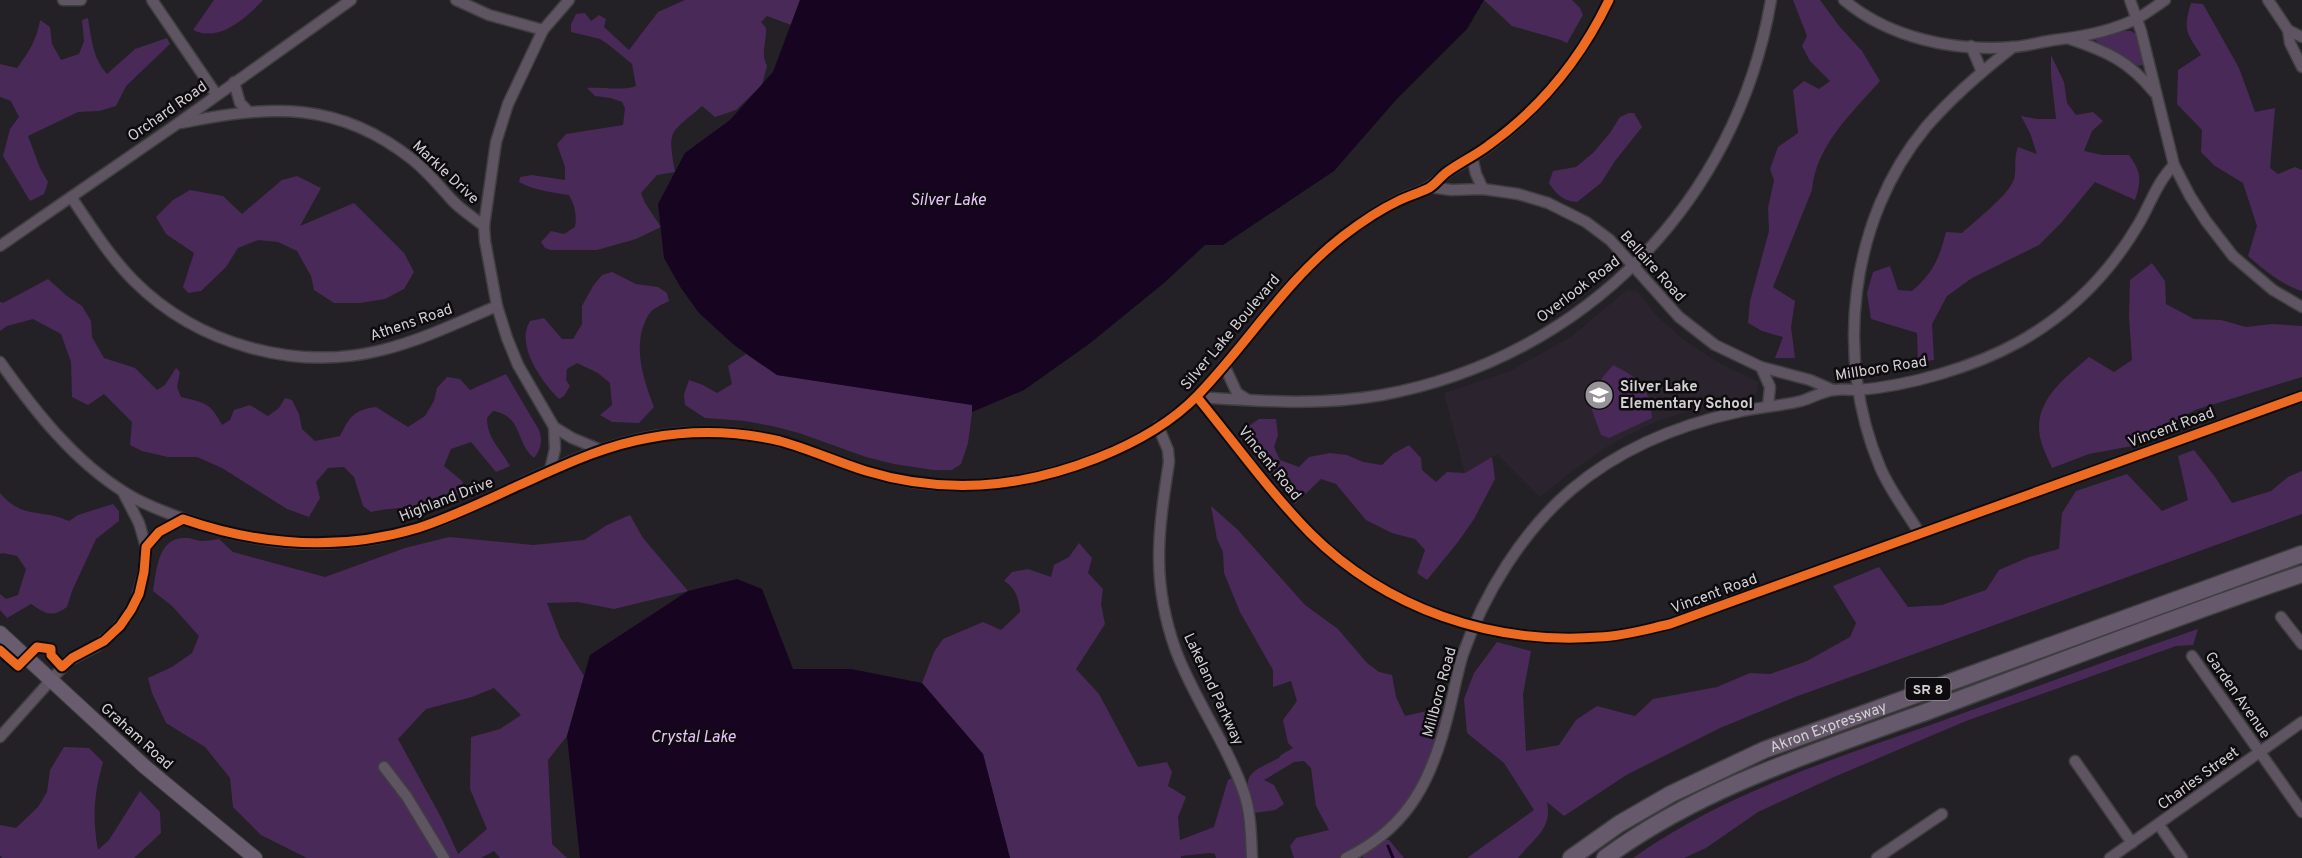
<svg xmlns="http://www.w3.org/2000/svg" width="2302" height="858" font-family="Overpass,sans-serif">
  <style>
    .built { fill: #2b242f }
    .green { fill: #492958; fill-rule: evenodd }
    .water { fill: #160420 }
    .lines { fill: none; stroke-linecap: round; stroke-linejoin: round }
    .stream { stroke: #160420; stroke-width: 3 }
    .minor-casing { stroke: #3f3e40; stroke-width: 13 }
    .major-casing { stroke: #3f3e40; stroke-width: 16 }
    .highway-casing { stroke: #3f3e40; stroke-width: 19 }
    .minor { stroke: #5e5462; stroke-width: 10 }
    .major { stroke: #695c6f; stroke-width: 14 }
    .highway { stroke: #65596b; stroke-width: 16 }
    .cycleway-casing { stroke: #0d0b0e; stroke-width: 13 }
    .cycleway { stroke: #ed6a23; stroke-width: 9 }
    .labels { text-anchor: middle; stroke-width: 5; stroke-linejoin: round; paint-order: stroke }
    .shield { fill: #0d0b0e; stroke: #989599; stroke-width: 1.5 }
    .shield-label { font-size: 14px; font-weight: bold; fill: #d3d0d4 }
    .street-label { font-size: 15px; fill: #d3d0d4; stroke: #0d0b0e }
    .poi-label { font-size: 15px; font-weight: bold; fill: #d3d0d4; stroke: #0d0b0e; text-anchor: start }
    .water-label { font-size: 16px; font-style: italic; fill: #ebc4ff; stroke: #0d0b0e }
  </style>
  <rect width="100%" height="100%" fill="#232125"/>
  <!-- built -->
  <path class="built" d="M1627 290 1637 291 1656 315 1684 340 1717 362 1758 382 1757 392 1753 396 1714 404 1657 421 1613 443 1572 471 1540 497 1497 454 1465 474 1444 393 1508 372 1571 337Z"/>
  <!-- green -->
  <g class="green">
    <path d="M214 0H263C246 18 219 43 193 30Z"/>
    <path d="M685 0H800L791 25 767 16 761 22 766 28C767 42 760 53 767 66L762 85 736 110 715 117 702 106C670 134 667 128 675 172L657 175 641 193 645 203 661 227 636 239 597 250H551L545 248 541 242 551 231 564 234 575 227C577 216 575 205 569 195 554 193 533 190 519 182L520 177 532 175 565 180V167L557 144 566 134 623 125 625 108 622 102 611 98 595 96 587 88C601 87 625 91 636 86L632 64 609 45 600 39 571 32V24L576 14 585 13 591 21 599 15 606 19 604 27 629 50 658 12Z"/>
    <path d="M1484 0H1572L1580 8 1583 15 1567 43 1561 40 1512 26Z"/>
    <path d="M1793 0H1820L1840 27 1862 51 1880 81C1852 113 1816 145 1812 190L1773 287 1795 301 1791 327 1795 358H1775L1783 337 1762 331 1748 323 1750 301 1769 231 1768 208 1774 180 1770 169 1778 147 1798 133 1793 90 1804 81 1819 89 1830 81 1810 61 1802 46 1807 36Z"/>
    <path d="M2191 3 2203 4 2239 68 2255 112 2275 108 2270 168 2278 174 2295 167 2302 170V291C2282 285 2264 270 2248 256L2257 226 2243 183 2215 166 2201 152 2202 130 2177 104 2178 70 2201 55C2186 32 2183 30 2191 3Z"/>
    <path d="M88 18C91 37 93 59 107 74L135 49 167 38 170 44 126 86 116 106 99 111 78 112 28 136 40 168 48 182 44 194 30 201 3 156 10 129 19 117 11 101 0 97V64L17 68C29 52 37 39 40 20L50 27 52 44 61 60 79 54 84 41 82 20Z"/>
    <path d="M2124 31H2131L2137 35 2144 65 2135 66 2095 40 2097 37Z"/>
    <path d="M2051 55 2064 82 2067 103 2076 115 2093 112 2103 121 2092 131 2084 151 2102 155H2129C2141 172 2142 179 2135 200L2095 182 2061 223 2039 245 1972 278 1947 296 1932 324 1934 360 1918 362 1917 333 1871 319 1867 293 1873 272 1890 266 1898 290 1912 291C1933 273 1939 259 1946 232L1962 233C1975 221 2009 195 2014 179 2017 169 2013 160 2018 147L2037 154 2030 133 2021 116 2037 119H2056L2051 75Z"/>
    <path d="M1629 113H1634L1642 127 1615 161 1601 183 1577 202C1563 201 1556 194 1549 183L1553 171 1576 167 1593 153 1610 133 1620 117Z"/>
    <path d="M297 176 321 188 300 226 354 203 404 253 414 272 404 289 385 299 360 303H334L314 290 311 276 297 251 278 242 258 240 238 248 226 267 201 291 188 293 183 287 194 253 166 234 156 217 173 200 190 190 223 196 242 214 282 180Z"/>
    <path d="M2152 263 2165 281 2166 304 2194 319 2221 320 2246 327 2272 324 2302 326V377L2195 410 2132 446 2089 454 2052 468C2048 458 2042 448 2040 437 2033 401 2065 378 2089 357L2114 372 2132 360 2129 317 2130 280Z"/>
    <path d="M612 272 636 284 658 287 667 293 669 301C663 304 653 308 649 314 631 343 643 378 654 407L639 423 612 422 600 415 612 405 610 383 598 373 577 363 567 369 566 380 570 386 564 396 559 399C542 382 515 345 530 321L544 318 562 339H573L582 324V306L593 286 602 275Z"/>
    <path d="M48 279 67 296 82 306 91 321 92 337 104 358 135 368 157 390 165 385 176 368 180 372 177 387 181 397C205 403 210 402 222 425L230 420 234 410 250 405 268 416 279 408 285 398 292 400 299 414 302 429 315 441 340 436C350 416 354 410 376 407L408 427 425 416 434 401 437 388 447 377 460 379 470 390 506 374 539 430C543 441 541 449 534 458 515 442 523 416 493 411L487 418C487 439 501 449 510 466L496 472 471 442 451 449 444 466 462 481 466 491C452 498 440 505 425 506 405 509 392 507 371 512L363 506 354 477 344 467 328 468 316 482 320 498 309 517 287 509 222 468 197 457H168L142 451 130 445 132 422 104 394 88 405 72 397 71 362 61 334 33 319 7 326 0 331V302L3 303Z"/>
    <path d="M746 354 777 375 973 405 968 443 961 464 952 470H933L894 464 866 457 799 433 772 426 745 421 705 418 685 405 684 394 689 380 703 385 717 393 732 384 728 366Z"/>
    <path d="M1613 365C1640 379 1649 386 1652 418L1609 438 1601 435 1587 396Z"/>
    <path d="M1259 419H1276L1278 435 1274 447 1280 460 1299 467 1309 457 1330 453 1347 455 1363 462 1382 465 1393 454 1409 445 1421 458 1422 470 1436 482 1447 472 1465 473 1492 457 1495 479 1474 519 1458 542 1427 580 1417 573 1425 550 1415 539 1392 533 1366 520 1336 484 1321 479 1295 504 1248 439 1247 427Z"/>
    <path d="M2194 450 2215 477 2232 503 2271 491 2288 477 2302 471V514L1795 697 1720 728 1628 774 1564 816 1547 802C1553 829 1533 839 1518 858H1467L1534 810 1504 763 1467 733 1464 699 1474 673 1497 642 1531 651 1523 694 1526 751 1559 745 1576 720 1597 706 1635 716 1653 699 1717 687 1750 673 1770 674 1807 661 1850 637 1856 623 1833 586 1879 567 1908 607 1942 605 1986 590 1999 570 2029 557 2059 549 2062 513 2076 491 2127 474 2162 511 2188 500 2178 456Z"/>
    <path d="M0 493C23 520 40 508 69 521L78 515 113 504 119 511V521L96 539 72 591 67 607C52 618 46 614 31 604L7 618 0 610V594L6 599 18 595 26 569 17 556 3 553 0 554Z"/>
    <path d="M1211 506 1238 530 1305 605 1338 629 1367 663 1379 672 1392 675 1396 697 1405 716 1427 711 1441 717 1438 734 1425 769 1401 813 1372 840H1389L1404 858H1363L1362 849 1340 858H1294L1290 846 1296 838 1329 830 1316 806 1311 768 1304 761 1294 762 1264 780 1274 785 1284 804 1275 810 1254 813C1243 775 1244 775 1279 758L1281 755 1293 748 1288 743 1283 720 1297 701 1291 681 1273 687V670L1240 612 1224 573 1223 552 1217 539Z"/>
    <path d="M630 515 643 538 688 591 614 609 578 602 547 603 560 637 584 676 567 736 548 760 552 844 567 858H500L494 851 481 858H307L261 835 233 807 230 778 205 747 166 723 152 693 148 678 172 667 192 653 199 636 172 606 153 591C157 568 158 537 186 538 191 538 196 540 200 541 206 541 213 540 219 539L233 552 325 577 405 548 449 537 533 545 584 540 607 525ZM494 688 521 715 500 729 471 737 470 789 487 829 458 854 443 821 398 739 426 709 472 697Z"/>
    <path d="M1079 543 1092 558 1088 573 1103 589 1101 604 1105 624 1076 669 1099 694 1138 767 1167 762 1172 772 1168 786 1186 797 1178 817 1180 840 1214 827 1228 780 1234 777 1240 794 1248 858H1216L1215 854 1210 853 1181 856V858H1010L983 754 922 683 934 652 943 639 983 622 1001 630 1020 612C1019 599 1016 588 1004 581L1012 572 1028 569 1051 577 1054 565 1069 557Z"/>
    <path d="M2198 629 2193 645 2176 646 1966 721 1834 777 1758 812 1706 848 1684 858H1633C1723 794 1833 759 1936 723 2023 692 2110 659 2198 629Z"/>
    <path d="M64 747 89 748 103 762C94 795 92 816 98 850L109 840 140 791 160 812 161 833 134 858H2L0 855V825L16 828 38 807 47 792 50 770Z"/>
  </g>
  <!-- water -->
  <g class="water">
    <path d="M800 0H1484L1467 29 1395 101 1334 171 1223 245H1205L1164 283 1089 344 1024 390 972 412V405L777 375 734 345 699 313 681 288 664 258 658 204 685 153 730 120 773 72Z"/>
    <path d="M737 579 762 589 793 669H851L922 683 983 754 1010 858H580L567 736 590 655 688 591Z"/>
  </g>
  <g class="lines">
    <!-- stream -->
    <path class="stream" d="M1388 846 1393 858"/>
    <!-- minor casing -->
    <g class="minor-casing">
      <g id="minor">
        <path d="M63 0H81"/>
        <path d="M152 0 216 94"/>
        <path d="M456 0 489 15 543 30"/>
        <path d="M1844 0C1889 38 1955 52 2013 47 2027 46 2040 42 2054 40 2081 37 2113 31 2138 18 2147 13 2156 6 2165 0"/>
        <path d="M2130 0 2141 31 2174 165 2190 196 2206 221 2233 256 2273 290 2302 307"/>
        <path d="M2268 0 2288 30 2290 43 2302 67"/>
        <path d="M2288 30 2302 37"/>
        <path d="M2070 39C2106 51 2129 61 2154 92"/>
        <path d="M1971 46 1982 72"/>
        <path d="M234 82 240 103 248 111"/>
        <path d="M181 123C270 105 338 100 413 160 428 172 439 186 452 200 461 210 473 217 484 226"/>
        <path d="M1472 157 1476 174 1483 189"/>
        <path d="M1430 187 1451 190 1483 189 1518 194 1548 203 1586 222 1610 240 1679 317 1715 345 1761 367 1770 387 1768 406"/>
        <path d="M71 197C91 226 109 256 134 281 197 344 295 372 382 350 422 340 459 322 497 306"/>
        <path d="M0 246 174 126 351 0"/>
        <path d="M0 362C34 410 73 460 124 492 142 504 164 512 184 519 270 550 358 553 444 519 514 490 581 448 656 436 697 430 739 431 779 441 810 449 839 463 869 472 908 484 951 488 991 484 1059 478 1149 445 1197 396 1246 345 1282 285 1337 241 1357 225 1378 210 1401 199 1409 195 1419 193 1427 188 1435 184 1442 176 1449 171 1463 162 1477 155 1490 145 1542 107 1581 58 1609 0"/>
        <path d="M1224 365 1237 393 1248 400"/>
        <path d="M1761 367 1810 380 1833 390"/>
        <path d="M1197 397C1234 442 1269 491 1310 533 1386 609 1492 645 1599 637 1624 636 1647 629 1670 624L2302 396"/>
        <path d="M1197 397C1259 401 1321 406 1382 395 1584 358 1737 201 1771 0"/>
        <path d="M1158 426 1168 450 1169 462C1158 533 1151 582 1176 651 1194 699 1226 742 1243 790 1251 811 1251 836 1252 858"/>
        <path d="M554 427 572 438 601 450"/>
        <path d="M550 470 555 449 554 427 518 365 507 338 497 306 485 241 484 226 496 142 508 104 543 30 569 0"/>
        <path d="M1920 534C1907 512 1890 491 1880 467 1834 358 1849 220 1926 127 1952 97 1982 71 2013 47"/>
        <path d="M146 547 159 532 183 519"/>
        <path d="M2281 617 2302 644"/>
        <path d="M2192 656 2302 812"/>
        <path d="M0 737 68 661 95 647 113 633 126 618 136 601 144 572 146 547 139 523 123 492"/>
        <path d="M2075 761 2132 843"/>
        <path d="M384 767 407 797 444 858"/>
        <path d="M2159 825 2182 858"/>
        <path d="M1346 858C1410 827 1433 777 1449 711 1454 692 1457 673 1463 654 1484 594 1522 532 1571 490 1618 450 1678 425 1738 412 1759 407 1781 406 1801 401 1812 398 1823 391 1834 390 1842 389 1850 390 1858 390 1909 386 1974 367 2019 342 2069 314 2109 274 2138 225 2150 205 2157 182 2174 165"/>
        <path d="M1877 858 1942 814"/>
        <path d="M2110 858 2302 722"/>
      </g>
    </g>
    <!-- major casing -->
    <g class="major-casing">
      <path id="major" d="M0 633 144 766 255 858"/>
    </g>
    <!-- highway casing -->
    <g class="highway-casing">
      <g id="highway">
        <path id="s1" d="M1571 858 1619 824 1671 794 1764 750 2302 554"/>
        <path d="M1605 858C1702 786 1819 751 1931 710 2054 664 2177 616 2302 574"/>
      </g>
    </g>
    <!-- minor -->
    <use href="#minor" class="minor"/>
    <!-- major -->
    <use href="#major" class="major"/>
    <!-- highway -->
    <use href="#highway" class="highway"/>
    <!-- cycleway casing -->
    <g class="cycleway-casing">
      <g id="cycleway">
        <path d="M1197 397C1234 442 1269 491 1310 533 1386 609 1492 645 1599 637 1624 636 1647 629 1670 624L2302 396"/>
        <path d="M0 650 18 666 37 647 51 649V655L62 667 72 658 104 641 120 626 131 610 139 594 144 572 146 547 159 532 183 519C261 546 338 552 418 528 452 517 485 501 517 486 560 467 602 446 649 438 692 430 737 431 780 441 809 449 837 462 866 471 902 482 942 487 980 485 1052 481 1148 447 1198 395 1248 343 1285 281 1343 236 1360 223 1379 210 1398 201 1408 196 1419 193 1429 188 1436 184 1441 176 1447 172 1461 162 1476 155 1489 145 1542 107 1581 58 1609 0"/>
      </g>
    </g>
    <!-- cycleway -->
    <use href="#cycleway" class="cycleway"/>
  </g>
  <!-- icons -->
  <defs>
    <g id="school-disc" transform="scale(1.5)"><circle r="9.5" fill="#959397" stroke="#0d0b0e"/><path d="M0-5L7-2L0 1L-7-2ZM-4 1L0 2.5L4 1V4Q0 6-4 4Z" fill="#fff"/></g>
  </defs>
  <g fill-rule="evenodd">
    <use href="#school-disc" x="1599" y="395"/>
  </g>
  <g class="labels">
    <!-- shield labels -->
    <rect class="shield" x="1905.5" y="678" width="45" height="22" rx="4.5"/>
    <g class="shield-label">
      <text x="1928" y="694">SR 8</text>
    </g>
    <!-- street labels -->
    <g class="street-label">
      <text transform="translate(167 111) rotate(-35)" y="5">Orchard Road</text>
      <text transform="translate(446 172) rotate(43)" y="5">Markle Drive</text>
      <text transform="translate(1653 266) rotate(48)" y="5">Bellaire Road</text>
      <text transform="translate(1578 289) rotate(-37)" y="5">Overlook Road</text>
      <text transform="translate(411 322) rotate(-19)" y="5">Athens Road</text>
      <text transform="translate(1230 332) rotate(-50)" y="5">Silver Lake Boulevard</text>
      <text transform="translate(1881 368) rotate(-9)" y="5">Millboro Road</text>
      <text transform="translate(2171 427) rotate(-20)" y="5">Vincent Road</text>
      <text transform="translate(1270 463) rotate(51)" y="5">Vincent Road</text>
      <text transform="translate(446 499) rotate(-21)" y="5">Highland Drive</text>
      <text transform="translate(1714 593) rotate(-20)" y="5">Vincent Road</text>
      <text transform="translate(1214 689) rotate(65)" y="5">Lakeland Parkway</text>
      <text transform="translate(1439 692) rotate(-75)" y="5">Millboro Road</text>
      <text transform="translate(2238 695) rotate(55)" y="5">Garden Avenue</text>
      <text dy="5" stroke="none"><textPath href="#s1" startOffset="290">Akron Expressway</textPath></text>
      <text transform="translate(137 736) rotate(42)" y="5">Graham Road</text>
      <text transform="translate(2198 778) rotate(-36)" y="5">Charles Street</text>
    </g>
    <!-- poi labels -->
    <g class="poi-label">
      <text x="1620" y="391">Silver Lake<tspan x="1620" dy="17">Elementary School</tspan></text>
    </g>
    <!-- water labels -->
    <g class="water-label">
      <text x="948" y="205">Silver Lake</text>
      <text x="693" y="742">Crystal Lake</text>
    </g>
  </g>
</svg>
